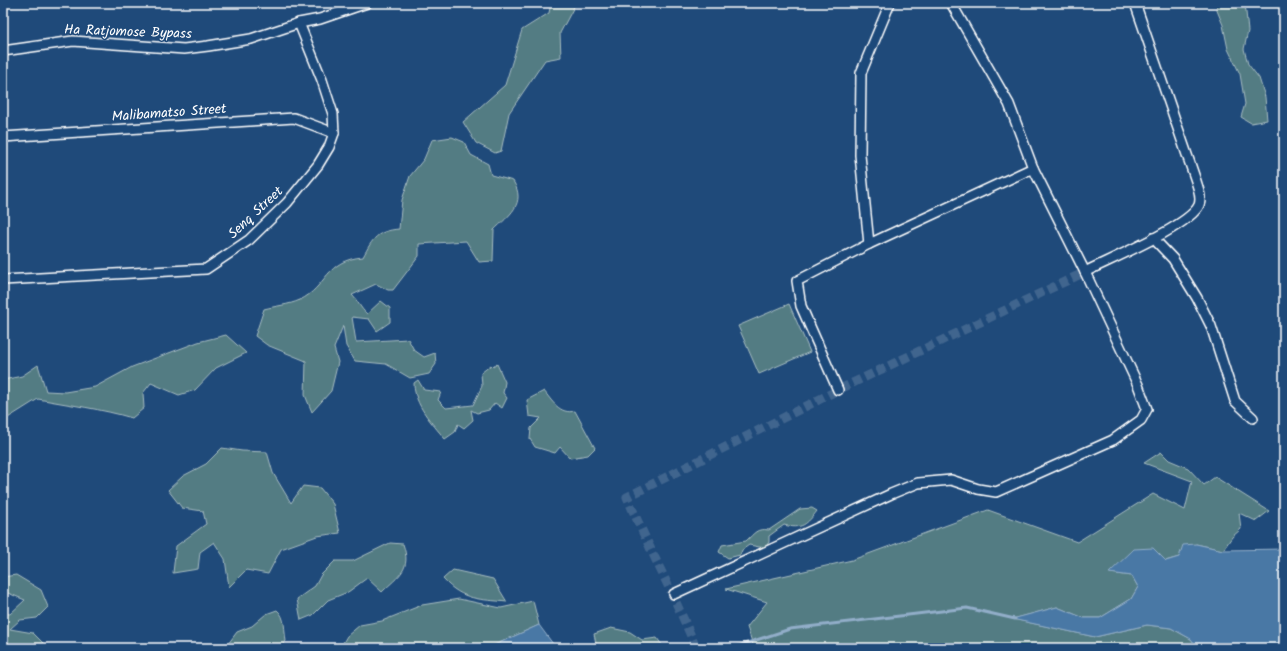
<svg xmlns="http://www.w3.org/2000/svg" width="1287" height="651" font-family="Kalam,sans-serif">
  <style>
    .green { fill: #527b83; stroke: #a8bdc1 }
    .water { fill: #4978a5; stroke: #92aec9 }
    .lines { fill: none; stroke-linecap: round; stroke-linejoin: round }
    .stream { stroke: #92aec9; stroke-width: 3 }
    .street-tunnel { stroke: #41658e; stroke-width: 9; stroke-dasharray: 9 4.5; stroke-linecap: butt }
    .street-casing { stroke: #fff; stroke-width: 12 }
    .street { stroke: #1f4a7a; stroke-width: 9 }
    .labels { text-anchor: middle; stroke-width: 3; stroke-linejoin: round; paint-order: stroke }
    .street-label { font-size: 14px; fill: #fff; stroke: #1f4a7a }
  </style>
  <rect width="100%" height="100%" fill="#1f4a7a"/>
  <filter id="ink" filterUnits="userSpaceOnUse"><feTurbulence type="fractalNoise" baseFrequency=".025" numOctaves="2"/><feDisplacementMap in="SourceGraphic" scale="8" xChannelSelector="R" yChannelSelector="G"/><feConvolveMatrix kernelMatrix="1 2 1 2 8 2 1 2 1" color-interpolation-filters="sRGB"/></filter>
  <g filter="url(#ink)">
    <!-- green -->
    <g class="green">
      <path d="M551 3H576L560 33 561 57 545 60 509 113 501 151 495 153 476 143 463 122 505 85 522 30 549 13Z"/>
      <path d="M1221 3H1245L1248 31 1244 49 1248 64 1259 78 1265 97 1267 120 1251 123 1241 117 1245 104 1240 74 1228 49 1223 25 1216 8Z"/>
      <path d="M452 137 464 142 471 155 488 164 491 175 513 181C527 204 509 215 494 230L493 261 479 262 466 241 419 244V256L393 290H388L376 284 352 295C358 301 360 308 367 314L381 301 390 308V322L377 331 369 319 352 317 356 342 408 339 414 350 424 357 435 353 436 364 429 374 410 378 386 364 355 361 346 346 343 326 334 348 338 362 331 391 312 412 305 395 306 361 267 345 255 336 264 309C275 306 289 305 300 300 327 287 325 260 363 257 373 238 377 231 399 229L402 200 410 176 424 159 432 140Z"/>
      <path d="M789 304 810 352 759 374 738 326Z"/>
      <path d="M226 335 246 353 216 368 195 390 179 395 151 383 143 393 144 408 132 418C102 409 70 405 38 399L3 421V380L22 376 38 365 46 391 65 392 95 387 132 367 198 342Z"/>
      <path d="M497 364 505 382 503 393 507 398 502 408 495 403 489 410 477 413 471 410 473 420 464 428 458 424 455 432 445 439C432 423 414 405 414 383L418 380 424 390 441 392 438 400 446 408 473 405 482 386 481 373 491 365 493 367Z"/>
      <path d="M544 391C552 401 560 415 575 411L595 448 588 455 570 458 560 447 555 453 535 447 530 439 531 428 541 418 529 416 527 400Z"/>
      <path d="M222 448 242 451 267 452 273 473 291 503 303 486 320 488 333 504 340 533 317 536 281 549 268 574 246 570 229 587 225 559 214 542 200 552 198 569 173 573 176 546 206 524 203 511 182 508 168 490 183 476 206 464Z"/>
      <path d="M1161 452 1169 460 1188 468 1204 485 1215 477 1269 511 1256 521 1239 513 1241 529 1232 537 1223 550 1196 544 1179 557 1165 561 1153 549 1110 573 1132 576 1138 587 1131 599 1100 618H1084L1057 607 1013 619 1095 637 1147 625 1171 628 1191 639 1198 648H754L747 627 767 602 726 589 852 560 988 510 1077 542 1153 494 1185 510 1192 481 1144 463Z"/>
      <path d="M812 508 817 511C807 524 802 530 784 525L769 536V542L765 548 749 545 742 550 740 555 728 558 719 552 722 545 746 541C755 533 756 528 769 530L800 509Z"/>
      <path d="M390 543 403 544C412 570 399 575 382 592L367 578 348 592 328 600 313 615 301 620 297 599 315 586 321 575 335 561H353Z"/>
      <path d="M453 570 493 579 507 602C480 599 463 601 443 579Z"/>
      <path d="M16 575 41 590 48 607 37 618 20 620 10 629 33 633 48 648H3V613L10 614 25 600 3 591V577Z"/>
      <path d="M459 599 501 608 533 601 539 625 488 648H340L347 636 360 625 382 621 422 605Z"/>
      <path d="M277 610C286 617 284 631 286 641L280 648H225L237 632 252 626 266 614Z"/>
      <path d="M611 628 630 632 642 640 657 638 664 648H597L594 634Z"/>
    </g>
    <!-- water -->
    <g class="water">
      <path d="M1196 544 1223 550 1284 549V648H1198L1191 639 1171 628 1147 625 1095 637 1012 619 1057 607 1084 618H1100L1131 599 1138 587 1132 576 1109 573 1134 549 1153 548 1166 561 1179 557 1183 545Z"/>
      <path d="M539 625 556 648H488Z"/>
    </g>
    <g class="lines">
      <!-- stream -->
      <path class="stream" d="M732 648 790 629 967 608 1015 619"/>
      <!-- street-tunnel -->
      <path class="street-tunnel" d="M696 648C675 597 649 548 627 497L838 390 1085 272"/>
      <!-- street casing -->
      <g class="street-casing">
        <g id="street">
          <path d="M951 3 1009 104 1033 168 1085 272C1108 260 1190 226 1199 205 1202 197 1198 188 1196 181L1135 3"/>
          <path d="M3 51 73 41 184 49 208 46 251 39 299 23 320 19 367 3"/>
          <path d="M3 137 294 118 334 133"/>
          <path d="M1153 238 1173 259 1197 298 1211 326 1235 401 1253 418"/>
          <path d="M869 244 860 155 861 73 890 3"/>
          <path d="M3 280 206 269 249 240 287 203 318 165 329 147 334 133 333 114 322 80 299 23"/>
          <path d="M838 390 801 306 797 281 869 244 1033 168"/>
          <path d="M674 594 891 494 918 483 951 480 978 489 996 492 1113 440 1141 420 1147 409 1138 385 1085 272"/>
        </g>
      </g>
      <!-- street -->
      <use href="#street" class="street"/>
    </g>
  </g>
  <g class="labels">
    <!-- street labels -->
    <g class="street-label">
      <text transform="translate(128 31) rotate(2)" y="5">Ha Ratjomose Bypass</text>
      <text transform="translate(169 112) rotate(-4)" y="5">Malibamatso Street</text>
      <text transform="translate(255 212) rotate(-43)" y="5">Senq Street</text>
    </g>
  </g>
  <!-- margin -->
  <rect width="1287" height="651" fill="none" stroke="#1f4a7a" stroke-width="16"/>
  <rect x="8" y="8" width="1271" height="635" fill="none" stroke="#fff" stroke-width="1.5" filter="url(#ink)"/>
</svg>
